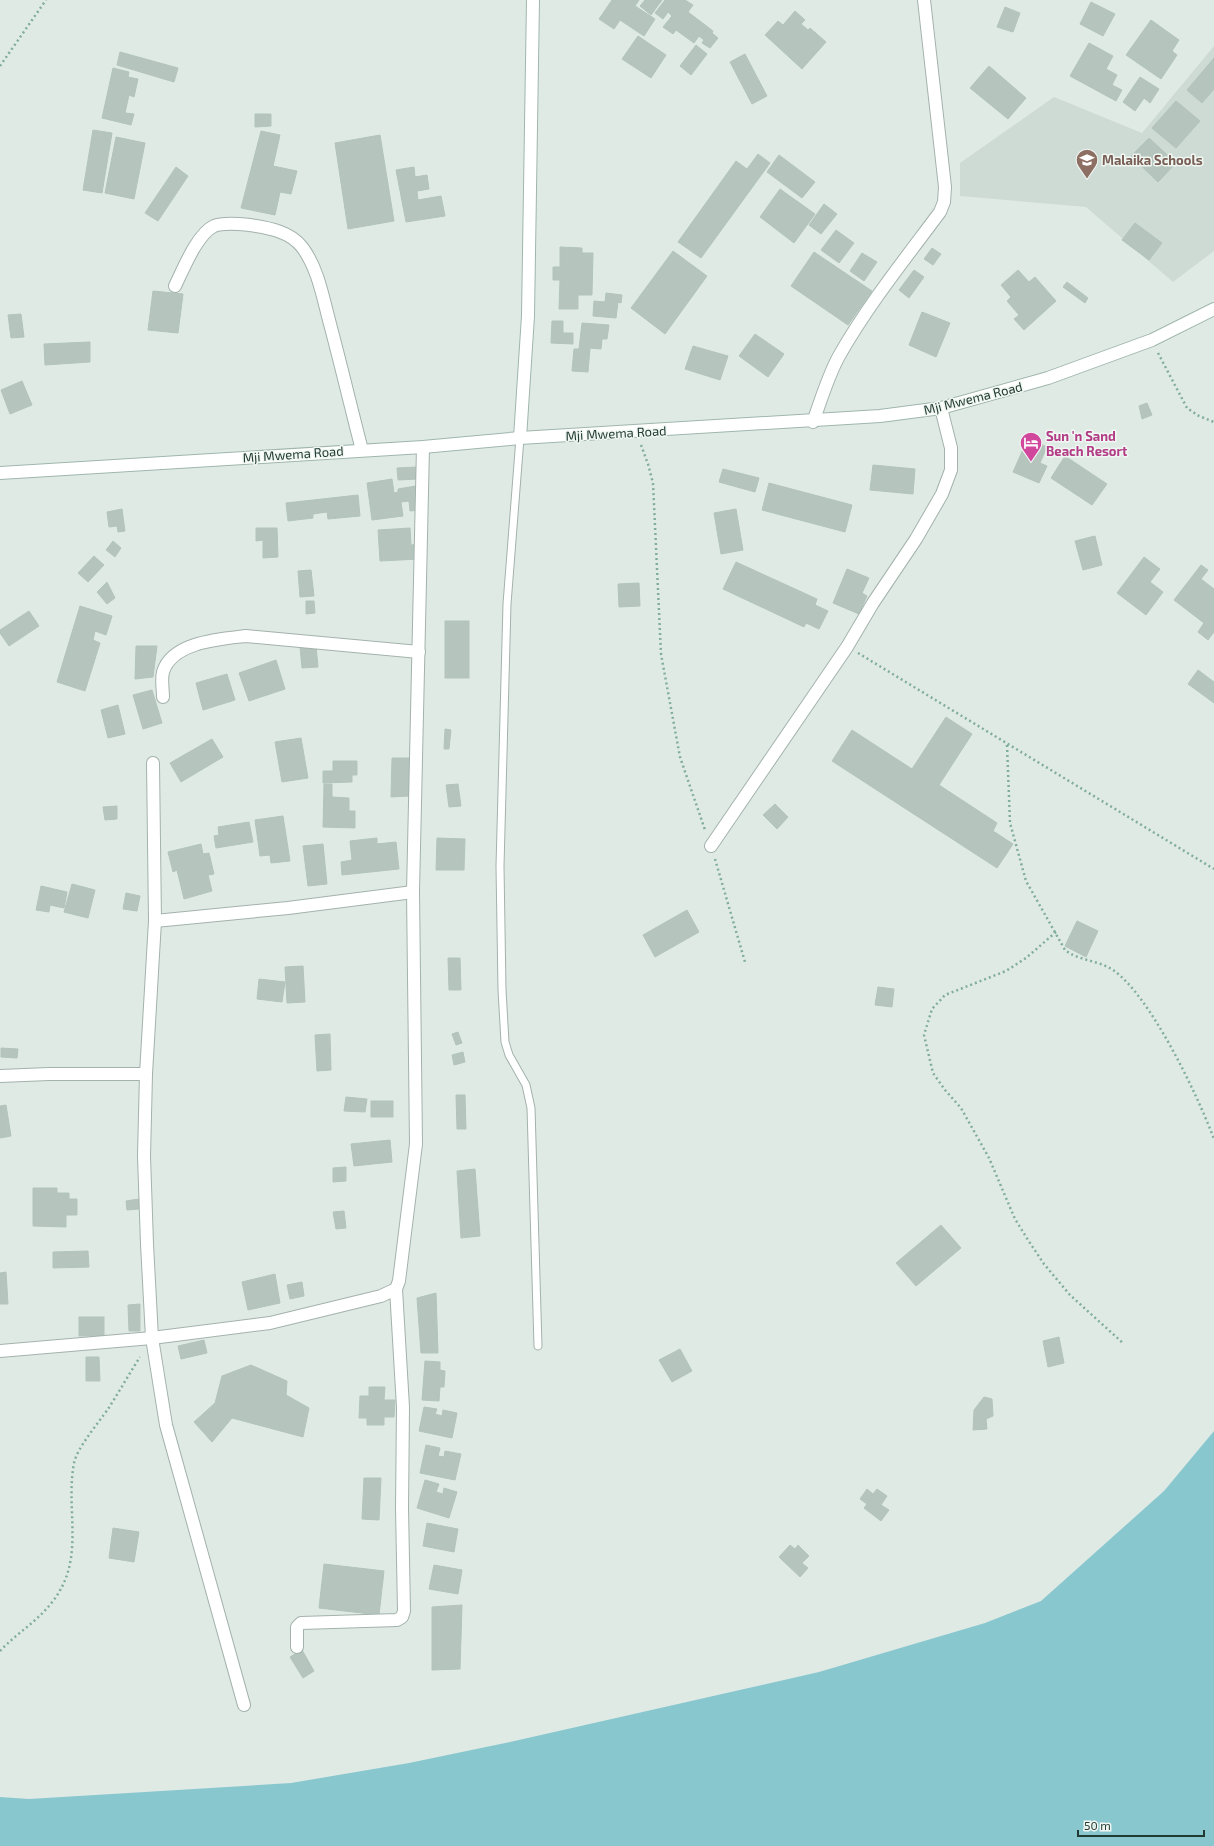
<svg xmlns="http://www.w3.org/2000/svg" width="1214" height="1846" font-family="'Exo 2',sans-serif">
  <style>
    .built { fill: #cedad4 }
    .water { fill: #89c7cf }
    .building { fill: #b5c5be; stroke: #b2c4bc }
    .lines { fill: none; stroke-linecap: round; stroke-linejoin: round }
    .lane-casing { stroke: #a3b2ac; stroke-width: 9 }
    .street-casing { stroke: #a3b2ac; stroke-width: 14 }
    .secondary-casing { stroke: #9fb6ad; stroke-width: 14 }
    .path { stroke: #81ad9d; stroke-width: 2.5; stroke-dasharray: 2 3; stroke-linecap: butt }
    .lane { stroke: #fff; stroke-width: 7 }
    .street { stroke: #fff; stroke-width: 12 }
    .secondary { stroke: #fff; stroke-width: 12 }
    .labels { text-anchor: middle; stroke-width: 3; stroke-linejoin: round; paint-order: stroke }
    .education-label { font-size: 13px; font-weight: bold; fill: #785e54; stroke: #f0f7f3; text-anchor: start }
    .street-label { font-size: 13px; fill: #213a32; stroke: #f0f7f3 }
    .hotel-label { font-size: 13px; font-weight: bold; fill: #b23c85; stroke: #f0f7f3; text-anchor: start }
  </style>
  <rect width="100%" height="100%" fill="#e0eae5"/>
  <!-- built -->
  <path class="built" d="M1214 46V251L1173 282 1086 207 960 196V163L1054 97 1142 133Z"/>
  <!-- water -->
  <path class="water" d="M1214 1431V1846H0V1797L29 1799 291 1783 409 1763 510 1742 819 1672 985 1623 1041 1601 1164 1491Z"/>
  <!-- building -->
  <g class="building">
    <path d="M612 0H639L635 6 655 19 644 36 620 20 614 29 599 19Z"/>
    <path d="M645 0H662L651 15 640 6Z"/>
    <path d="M665 0H685L693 5 688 12 713 31 712 33 718 38 710 48 702 43 704 40 699 36 694 43 676 30 673 34 663 27 672 16 668 12 663 19 655 13Z"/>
    <path d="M1091 2 1115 14 1103 36 1080 24Z"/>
    <path d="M1005 7 1020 13 1013 32 997 27Z"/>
    <path d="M795 11 805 20 801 24 808 30 810 28 826 42 802 69 765 35 778 21 783 25Z"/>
    <path d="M1151 20 1179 40 1172 51 1177 55 1161 79 1126 55Z"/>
    <path d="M638 36 666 55 651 78 622 59Z"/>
    <path d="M1089 43 1113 56 1106 69 1117 75 1112 85 1122 90 1116 101 1070 76Z"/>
    <path d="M696 45 707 54 691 75 680 66Z"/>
    <path d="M120 52 178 68 174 82 117 65Z"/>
    <path d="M745 54 767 96 752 104 730 62Z"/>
    <path d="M1214 58V89L1202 103 1187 90Z"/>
    <path d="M989 66 1026 98 1008 119 970 88Z"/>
    <path d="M113 68 129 72 128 77 138 79 134 97 129 95 125 113 134 114 131 125 102 118Z"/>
    <path d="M1140 77 1159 89 1150 103 1144 98 1135 111 1123 102Z"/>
    <path d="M1176 101 1200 121 1176 148 1152 128Z"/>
    <path d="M255 114H271V126L255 127Z"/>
    <path d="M93 130 112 133 102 193 83 190Z"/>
    <path d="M261 131 280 135 273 166 297 171 291 194 280 192 275 215 241 208Z"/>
    <path d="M380 135 394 221 348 229 335 143Z"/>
    <path d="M116 137 145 143 134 199 105 193Z"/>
    <path d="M1149 138 1176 163 1158 182 1131 156Z"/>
    <path d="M758 154 770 163 701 258 678 242 736 161 747 169Z"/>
    <path d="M779 155 815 182 802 198 767 172Z"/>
    <path d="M176 167 188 176 158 221 145 213Z"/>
    <path d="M414 167 415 177 427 175 429 189 417 191 418 200 441 196 445 216 406 222 396 170Z"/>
    <path d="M780 189 815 214 794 243 760 217Z"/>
    <path d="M824 204 837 214 821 234 809 225Z"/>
    <path d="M1135 223 1162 243 1149 260 1122 240Z"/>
    <path d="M836 230 854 243 839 263 821 250Z"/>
    <path d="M560 247 582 248V253H593L592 295H578V309H559L560 280H553V267H560Z"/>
    <path d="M932 248 941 254 933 265 924 259Z"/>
    <path d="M673 251 707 276 665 334 631 308Z"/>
    <path d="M814 252 872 291 848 325 791 286Z"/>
    <path d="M862 253 877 262 864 281 850 271Z"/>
    <path d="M914 270 924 277 909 298 899 290Z"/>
    <path d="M1018 270 1029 282 1035 277 1056 301 1024 330 1014 319 1019 315 1007 301 1011 297 1001 285Z"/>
    <path d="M1067 282 1088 298 1085 303 1063 287Z"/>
    <path d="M153 291 183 294 178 333 148 330Z"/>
    <path d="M606 293 622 295 621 303 618 302 616 318 593 316 594 301 605 302Z"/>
    <path d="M922 312 950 323 936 357 909 345Z"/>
    <path d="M21 314 24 337 11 338 8 315Z"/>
    <path d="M552 321H563V333H573V344L551 343Z"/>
    <path d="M582 323 609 325 607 339H602L601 349 590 348 588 372 572 371 574 349H579Z"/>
    <path d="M755 334 784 354 768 377 739 356Z"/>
    <path d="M90 342V362L45 365 44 344Z"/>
    <path d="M693 346 728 356 720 380 685 369Z"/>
    <path d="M22 381 32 405 10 414 1 390Z"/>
    <path d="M1147 403 1152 415 1142 419 1139 406Z"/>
    <path d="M1028 438 1047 447 1040 463 1047 466 1039 483 1013 472Z"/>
    <path d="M1065 456 1107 484 1092 505 1051 478Z"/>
    <path d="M873 465 915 469 913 494 870 490Z"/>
    <path d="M417 467 418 479 398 480 397 468Z"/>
    <path d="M723 469 759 478 755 492 719 482Z"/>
    <path d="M392 479 394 493 398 492V489L416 486 420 510 410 511 409 501 401 502 403 516 372 520 367 483Z"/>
    <path d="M769 483 852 505 845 532 762 510Z"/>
    <path d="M358 495 360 516 328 519 327 512 313 514V518L288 521 286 503Z"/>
    <path d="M122 509 125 531 118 532 117 526 109 527 107 512Z"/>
    <path d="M736 509 743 550 721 554 714 513Z"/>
    <path d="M256 528H277L278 557 263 558V540L256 541Z"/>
    <path d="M410 528 411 545 419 544 420 559 380 561 378 530Z"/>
    <path d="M1095 536 1102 565 1083 570 1075 541Z"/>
    <path d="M113 541 121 548 115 557 106 550Z"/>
    <path d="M94 556 104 565 88 582 78 573Z"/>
    <path d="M1144 557 1160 569 1150 582 1163 592 1146 615 1117 593Z"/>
    <path d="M736 562 817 599 815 605 828 611 819 629 806 623 804 627 723 589Z"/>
    <path d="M1201 565 1208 570 1201 579 1214 589V632L1208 640 1198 632 1204 623 1174 600Z"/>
    <path d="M847 569 869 578 862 593 867 596 859 614 833 603Z"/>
    <path d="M311 570 314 596 300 597 298 571Z"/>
    <path d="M107 582 115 598 107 604 97 592Z"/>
    <path d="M639 583 640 606 619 607 618 584Z"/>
    <path d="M306 601H314L315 613 306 614Z"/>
    <path d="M80 606 112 616 106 635 95 631 93 640 100 643 85 691 57 682Z"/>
    <path d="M29 611 39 626 9 646 0 633V630Z"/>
    <rect x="445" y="621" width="24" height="57"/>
    <path d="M136 646H157L153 677 135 679Z"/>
    <path d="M316 646 318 667 302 668 300 647Z"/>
    <path d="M276 660 285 689 249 701 239 673Z"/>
    <path d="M1198 670 1214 682V703L1188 684Z"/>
    <path d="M227 674 235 700 203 710 196 683Z"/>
    <path d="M152 690 162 723 143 729 133 695Z"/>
    <path d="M118 705 125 734 108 738 101 710Z"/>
    <path d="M946 717 972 734 939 785 997 823 993 831 1013 844 997 868 832 761 852 730 912 769Z"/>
    <path d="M445 729 451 730 449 749H444Z"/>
    <path d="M301 738 308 778 282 782 275 742Z"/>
    <path d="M212 739 223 757 181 782 170 763Z"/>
    <path d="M392 758H411L410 796 391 797Z"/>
    <path d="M333 761H357V775H352V782L323 783V771H333Z"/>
    <path d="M324 784H332V797L349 798V811H355V828L323 827Z"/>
    <path d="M458 784 461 806 449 807 446 785Z"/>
    <path d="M775 804 788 817 777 829 763 815Z"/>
    <path d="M117 806V819L105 820 103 807Z"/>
    <path d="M283 816 290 861 271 863 270 855 260 856 255 820Z"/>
    <path d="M249 822 253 842 216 848 214 836 219 835 218 827Z"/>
    <path d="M377 838V844L396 842 399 869 342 875 341 862 352 860 350 841Z"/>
    <path d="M437 838 465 839 464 870H436Z"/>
    <path d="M201 844 203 854 209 853 214 874 208 875 212 891 184 899 177 870 173 872 168 852Z"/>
    <path d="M323 844 327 884 308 886 303 846Z"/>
    <path d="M72 884 95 890 88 918 64 912Z"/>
    <path d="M41 886 67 892 64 908 50 905 49 912 36 910Z"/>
    <path d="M126 893 140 896 137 911 123 909Z"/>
    <path d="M687 910 699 932 655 957 643 935Z"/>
    <path d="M1077 921 1098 931 1086 957 1065 946Z"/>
    <path d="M448 958H460L461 990H449Z"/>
    <path d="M303 966 305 1002 287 1003 285 967Z"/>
    <path d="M259 979 285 982 282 1002 257 999Z"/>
    <path d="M878 987 894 989 892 1007 875 1005Z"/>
    <path d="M458 1032 462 1043 456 1045 452 1034Z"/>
    <path d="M330 1034 331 1070 317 1071 315 1035Z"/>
    <path d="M1 1048 18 1049 17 1058 1 1057Z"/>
    <path d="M463 1052 465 1062 454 1065 452 1055Z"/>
    <path d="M456 1095H465L466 1129H457Z"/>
    <path d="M346 1097 367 1099 365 1112 344 1111Z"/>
    <rect x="371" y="1101" width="22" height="16"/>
    <path d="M6 1105 11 1136 0 1138V1106Z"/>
    <path d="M390 1140 392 1162 354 1166 351 1144Z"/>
    <path d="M346 1167V1181L333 1182V1168Z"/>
    <path d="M475 1169 480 1236 461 1238 457 1171Z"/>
    <path d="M33 1188H57V1193H69V1199H77V1215H66V1227L33 1226Z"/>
    <path d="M139 1199V1209L127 1210 126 1201Z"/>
    <path d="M344 1211 346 1228 336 1229 333 1212Z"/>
    <path d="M941 1225 961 1248 916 1286 896 1263Z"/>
    <path d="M88 1251 89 1267 53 1268V1252Z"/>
    <path d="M6 1272 8 1304H0V1273Z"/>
    <path d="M275 1274 280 1303 248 1310 242 1282Z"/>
    <path d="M302 1282 304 1296 290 1299 287 1285Z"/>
    <path d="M436 1293 438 1353H421L417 1298Z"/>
    <path d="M140 1304V1331H129L128 1305Z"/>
    <rect x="79" y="1317" width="25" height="19"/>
    <path d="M1059 1337 1064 1363 1048 1367 1043 1341Z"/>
    <path d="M204 1340 207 1353 181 1359 178 1346Z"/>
    <path d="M680 1349 692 1371 672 1382 659 1360Z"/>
    <path d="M86 1357H99L100 1381H86Z"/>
    <path d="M425 1361 440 1362V1370L445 1371 444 1387H440L439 1401 422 1400Z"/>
    <path d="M251 1365 287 1381 286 1395 309 1408 303 1437 232 1418 212 1442 194 1422 215 1403 222 1376Z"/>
    <path d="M369 1387H385L384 1400H395L394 1417H384V1425H367V1418H359L360 1396H369Z"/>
    <path d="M984 1397 992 1399 993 1416 986 1419 987 1429 973 1430 974 1410Z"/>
    <path d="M424 1407 437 1409 435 1414 442 1416 443 1410 457 1413 452 1438 419 1431Z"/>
    <path d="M426 1445 440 1448 438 1456 444 1457 445 1451 461 1454 455 1480 420 1473Z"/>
    <path d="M364 1478H381L379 1520 362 1519Z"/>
    <path d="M425 1480 439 1484 436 1492 443 1494 444 1488 457 1492 449 1518 417 1508Z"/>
    <path d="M867 1489 873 1494 877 1489 887 1496 881 1505 889 1510 881 1521 864 1508 867 1504 860 1499Z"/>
    <path d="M427 1523 458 1529 454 1552 423 1546Z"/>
    <path d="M113 1528 139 1532 134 1562 109 1558Z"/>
    <path d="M790 1545 795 1549 798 1545 809 1556 802 1563 808 1568 800 1577 779 1557Z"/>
    <path d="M324 1564 384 1571 379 1615 319 1608Z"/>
    <path d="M434 1565 462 1570 458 1594 429 1589Z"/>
    <path d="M462 1605 460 1669 432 1670V1607Z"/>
    <path d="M302 1650 314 1671 303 1678 290 1657Z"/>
  </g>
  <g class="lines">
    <!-- lane casing -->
    <g class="lane-casing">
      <path id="lane" d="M520 438 507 604 500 866 502 990 505 1042 509 1055 526 1085 531 1108 538 1346"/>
    </g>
    <!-- street casing -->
    <g class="street-casing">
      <g id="street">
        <path d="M175 286C183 270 197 234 214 226 224 222 240 224 250 225 268 228 290 231 302 247 318 268 323 298 330 324 341 365 351 408 362 450"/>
        <path d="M813 422C821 400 828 376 839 356 868 305 905 259 940 212L944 202 945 187 924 0"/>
        <path d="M163 697C163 689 161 680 163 672 172 642 220 639 246 636L419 652"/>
        <path d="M153 763 155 921 146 1074 144 1156 147 1244 152 1338 166 1425 244 1705"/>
        <path d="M711 846 847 647 873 603 916 539 942 494 951 470V448L941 408"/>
        <path d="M155 921 288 908 413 892"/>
        <path d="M0 1076 49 1074H146"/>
        <path d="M0 1351 152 1338 270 1323 381 1296 396 1289 399 1281 416 1144 413 892 423 447"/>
        <path d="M297 1647V1627L301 1623 397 1620 402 1617 404 1611 402 1508 403 1407 396 1289"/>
      </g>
    </g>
    <!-- secondary casing -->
    <g class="secondary-casing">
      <g id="secondary">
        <path d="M520 438 528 316 533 0"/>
        <path d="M0 473 423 447 520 438 880 416 941 408 1048 378 1152 340 1214 309"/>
      </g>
    </g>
    <!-- path -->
    <g class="path">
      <path d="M0 66 46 0"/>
      <path d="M1158 353 1187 408 1199 416 1214 422"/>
      <path d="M641 445 648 464 653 483 661 654 680 757 705 830"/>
      <path d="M858 653 1214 869"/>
      <path d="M1007 745 1010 823 1026 881 1065 950C1079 961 1098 960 1113 970 1150 995 1198 1096 1214 1139"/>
      <path d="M715 859 745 962"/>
      <path d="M1056 932 1026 958 1006 971 945 995 932 1009 924 1035 933 1073 945 1090 961 1108 989 1158 1015 1219 1028 1240 1044 1264 1070 1295 1124 1344"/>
      <path d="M0 1651C17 1633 38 1621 53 1601 86 1558 65 1511 74 1463 77 1448 99 1422 108 1409 119 1392 129 1374 140 1357"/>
    </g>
    <!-- lane -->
    <use href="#lane" class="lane"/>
    <!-- street -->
    <use href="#street" class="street"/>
    <!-- secondary -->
    <use href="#secondary" class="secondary"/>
  </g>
  <!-- icons -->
  <defs>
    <g id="school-pin" transform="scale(1.15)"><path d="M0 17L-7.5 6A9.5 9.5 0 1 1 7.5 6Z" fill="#8d6e63" stroke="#f0f7f3"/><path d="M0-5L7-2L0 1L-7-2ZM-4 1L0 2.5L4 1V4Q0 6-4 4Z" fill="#fff"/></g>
    <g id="hotel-pin" transform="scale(1.15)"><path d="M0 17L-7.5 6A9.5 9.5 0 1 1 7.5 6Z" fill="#d1479c" stroke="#f0f7f3"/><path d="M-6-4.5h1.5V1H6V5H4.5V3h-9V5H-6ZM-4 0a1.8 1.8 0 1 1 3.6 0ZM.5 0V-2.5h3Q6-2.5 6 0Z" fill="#fff"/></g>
  </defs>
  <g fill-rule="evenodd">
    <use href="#school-pin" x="1087" y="160"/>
    <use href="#hotel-pin" x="1031" y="443"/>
  </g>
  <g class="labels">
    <!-- education labels -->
    <g class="education-label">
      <text x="1102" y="165">Malaika Schools</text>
    </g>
    <!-- street labels -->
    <g class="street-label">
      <text transform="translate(973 398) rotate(-14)" y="5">Mji Mwema Road</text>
      <text transform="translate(616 433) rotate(-3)" y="5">Mji Mwema Road</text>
      <text transform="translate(293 454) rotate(-4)" y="5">Mji Mwema Road</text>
    </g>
    <!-- hotel labels -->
    <g class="hotel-label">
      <text x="1046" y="441">Sun 'n Sand<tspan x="1046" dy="15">Beach Resort</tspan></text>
    </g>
  </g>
  <!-- scale -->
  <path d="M1078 1830v6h126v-6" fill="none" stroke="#213a32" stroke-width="2"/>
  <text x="1084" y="1830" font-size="12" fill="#213a32" stroke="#f0f7f3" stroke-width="3" paint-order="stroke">50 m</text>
</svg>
